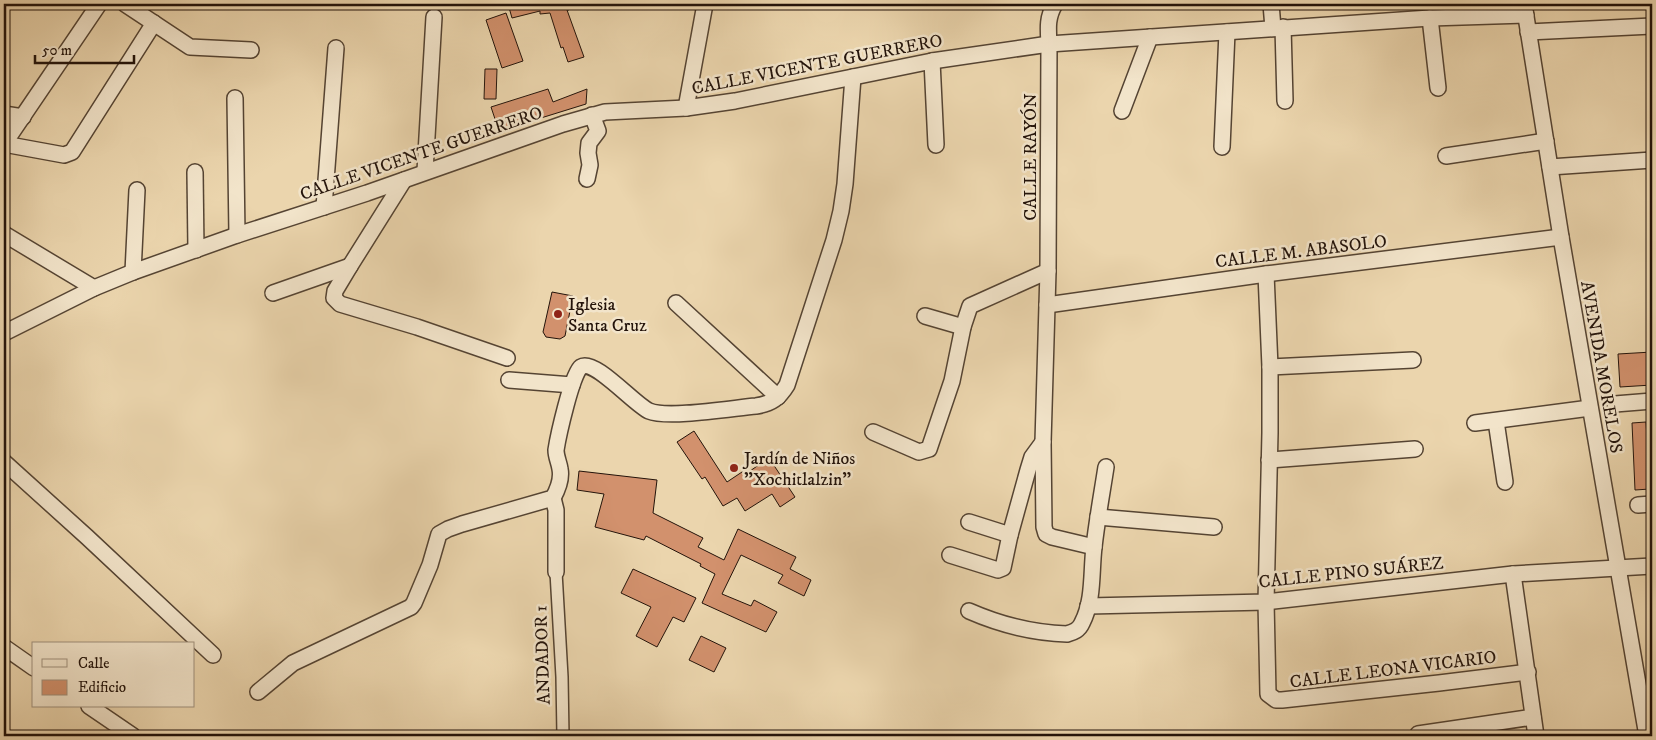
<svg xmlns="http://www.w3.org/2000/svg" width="1656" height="740" font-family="'IM FELL DW Pica',serif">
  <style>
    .building { fill: #d2916d; stroke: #23130a }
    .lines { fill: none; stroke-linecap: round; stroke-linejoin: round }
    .pedestrian-casing { stroke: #543; stroke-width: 14 }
    .minor-casing { stroke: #543; stroke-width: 18 }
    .pedestrian { stroke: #f2e4ca; stroke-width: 11 }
    .minor { stroke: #f2e4ca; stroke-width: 15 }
    .poi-dot { fill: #8f2418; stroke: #f2e4ca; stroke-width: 2 }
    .labels { text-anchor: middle; stroke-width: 5; stroke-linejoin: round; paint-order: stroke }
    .street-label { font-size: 18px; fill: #23130a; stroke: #f2e4ca }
    .poi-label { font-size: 18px; fill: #23130a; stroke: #f2e4ca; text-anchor: start }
  </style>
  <rect width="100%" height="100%" fill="#ebd5ad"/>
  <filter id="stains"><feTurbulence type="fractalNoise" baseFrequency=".004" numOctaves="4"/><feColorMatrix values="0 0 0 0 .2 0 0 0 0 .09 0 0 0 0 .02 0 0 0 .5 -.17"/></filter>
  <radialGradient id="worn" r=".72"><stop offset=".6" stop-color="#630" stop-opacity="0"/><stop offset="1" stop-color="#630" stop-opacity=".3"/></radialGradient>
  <!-- building -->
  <g class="building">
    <path d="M508 4H569V10H567L584 57 568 62 563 47 561 48 550 13 540 14V11L512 18Z"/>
    <path d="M506 13 523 61 502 68 486 20Z"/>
    <path d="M485 69H497L496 99H484Z"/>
    <path d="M548 89 553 102 587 89 586 104 499 131 491 107Z"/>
    <path d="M552 292 573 296 565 336 560 339 546 337 543 332Z"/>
    <path d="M1652 352V385L1620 387 1618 354Z"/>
    <path d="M1646 422 1650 489 1635 490 1632 423Z"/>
    <path d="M694 431 727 482 745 470 747 473 769 458 795 497 780 507 772 494 745 511 737 498 723 506 705 477 702 479 677 442Z"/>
    <path d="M579 471 657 480 653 513 703 538 698 547 724 560 738 529 796 557 790 569 811 580 804 596 778 583 783 575 741 555 722 594 751 606 754 600 777 612 766 632 702 603 715 574 700 566 701 564 646 536 644 540 595 527 604 494 577 490Z"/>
    <path d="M633 569 696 598 684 622 673 617 657 647 636 636 651 607 621 593Z"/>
    <path d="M701 636 726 648 714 672 689 660Z"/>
  </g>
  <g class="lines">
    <!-- pedestrian casing -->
    <g class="pedestrian-casing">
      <path id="pedestrian" d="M556 572 562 677 563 736"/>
    </g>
    <!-- minor casing -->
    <g class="minor-casing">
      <g id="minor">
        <path d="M125 4 190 47 251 50"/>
        <path d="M1055 4C1047 17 1048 28 1049 44L1048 271 1043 442 1044 527 1046 534 1052 537 1094 547"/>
        <path d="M1271 4 1273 28"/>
        <path d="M1524 4 1561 237 1647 736"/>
        <path d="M1430 18 1438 88"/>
        <path d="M1283 27 1285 101"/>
        <path d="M1528 32 1652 26"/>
        <path d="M932 61 936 145"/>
        <path d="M235 98 237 235"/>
        <path d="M686 108 705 4"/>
        <path d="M1122 111 1150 37"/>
        <path d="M4 114 23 117"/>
        <path d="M4 144 64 155 72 152 154 23"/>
        <path d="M4 144 99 4"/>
        <path d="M1222 147 1227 32"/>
        <path d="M1446 156 1546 141"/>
        <path d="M1550 167 1652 160"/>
        <path d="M425 171 434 17"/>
        <path d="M195 172 196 250"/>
        <path d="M587 179 590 165 588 153 589 143 598 131 592 115"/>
        <path d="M404 180 350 266 335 291 334 298 340 304 417 327 507 358"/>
        <path d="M324 207 336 48"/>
        <path d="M4 234 94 288"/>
        <path d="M133 272 137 190"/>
        <path d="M1266 274 1270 367V433L1266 602 1268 694 1276 700H1282L1439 683 1528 672"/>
        <path d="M273 293 350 266"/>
        <path d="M676 303 778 397"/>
        <path d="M1047 305 1266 274 1561 237"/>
        <path d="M925 316 963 327"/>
        <path d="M4 333 94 288 133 272 237 235 367 193 563 124 605 112 686 108 735 101 932 61 1049 44 1430 18 1526 15"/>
        <path d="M1270 367 1413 360"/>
        <path d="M509 380 572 385"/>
        <path d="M1615 404 1652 401"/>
        <path d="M1496 421 1505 482"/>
        <path d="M1475 423 1590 408"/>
        <path d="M873 432 919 452 929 449 952 381 963 327 970 306 1048 271"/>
        <path d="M1269 460 1415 449"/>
        <path d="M4 462 87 537 213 655"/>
        <path d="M553 498 556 510V572"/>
        <path d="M1638 505 1652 504"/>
        <path d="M1098 517 1214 527"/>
        <path d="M969 522 1010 535"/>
        <path d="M950 555 998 570 1003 568 1010 535 1028 470 1032 457 1043 442"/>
        <path d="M1513 574 1536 736"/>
        <path d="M1088 606 1266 602 1513 574 1652 566"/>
        <path d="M969 611C1001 625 1032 633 1067 634 1074 632 1079 630 1082 623 1094 600 1091 572 1094 547 1097 520 1102 493 1106 467"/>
        <path d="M4 647 34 668"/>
        <path d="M258 692 293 663 411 607 414 603 430 565 439 534 448 529 462 524 553 498C558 489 562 479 560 469 559 462 556 457 556 450 558 437 572 373 581 367 594 358 635 405 649 411 668 419 733 408 756 406 771 404 779 398 787 385L834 240 841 211 845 184 853 77"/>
        <path d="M89 706 133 736"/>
        <path d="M1418 734 1533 717"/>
      </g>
    </g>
    <!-- pedestrian -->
    <use href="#pedestrian" class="pedestrian"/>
    <!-- minor -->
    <use href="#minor" class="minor"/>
  </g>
  <!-- markers -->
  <g class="poi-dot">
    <circle cx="558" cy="314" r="5"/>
    <circle cx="734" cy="468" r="5"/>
  </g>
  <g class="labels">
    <!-- street labels -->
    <g class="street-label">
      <text transform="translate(817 64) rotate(-11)" y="6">CALLE VICENTE GUERRERO</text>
      <text transform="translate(421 153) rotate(-19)" y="6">CALLE VICENTE GUERRERO</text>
      <text transform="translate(1030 157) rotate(-90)" y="6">CALLE RAYÓN</text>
      <text transform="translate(1301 251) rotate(-7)" y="6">CALLE M. ABASOLO</text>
      <text transform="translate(1602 367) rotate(80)" y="6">AVENIDA MORELOS</text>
      <text transform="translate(1351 572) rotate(-6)" y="6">CALLE PINO SUÁREZ</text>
      <text transform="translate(542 655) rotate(-92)" y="6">ANDADOR 1</text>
      <text transform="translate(1393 669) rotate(-7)" y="6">CALLE LEONA VICARIO</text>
    </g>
    <!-- poi labels -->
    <g class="poi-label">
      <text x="568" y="310">Iglesia<tspan x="568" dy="21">Santa Cruz</tspan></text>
      <text x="744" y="464">Jardín de Niños<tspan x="744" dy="21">"Xochitlalzin"</tspan></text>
    </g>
  </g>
  <!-- margin -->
  <rect width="1656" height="740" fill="none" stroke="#ebd5ad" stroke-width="20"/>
  <rect x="5" y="5" width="1646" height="730" fill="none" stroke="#23130a" stroke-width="2.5"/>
  <rect x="10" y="10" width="1636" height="720" fill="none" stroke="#23130a"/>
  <!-- legend -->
  <rect x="32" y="642" width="162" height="65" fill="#f2e4ca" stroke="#9f907d"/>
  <rect x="42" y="659" width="25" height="8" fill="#f2e4ca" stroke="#9f907d"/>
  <text x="78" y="668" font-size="15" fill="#23130a">Calle</text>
  <rect x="42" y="680" width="25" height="15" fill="#d2916d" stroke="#9f907d"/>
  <text x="78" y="692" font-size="15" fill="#23130a">Edificio</text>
  <!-- scale -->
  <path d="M35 55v8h99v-8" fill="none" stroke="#23130a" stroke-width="2.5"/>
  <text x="42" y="55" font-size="15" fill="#23130a" stroke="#f2e4ca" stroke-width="4" paint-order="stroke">50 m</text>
  <rect width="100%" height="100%" filter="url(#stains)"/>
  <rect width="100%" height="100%" fill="url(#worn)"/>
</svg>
